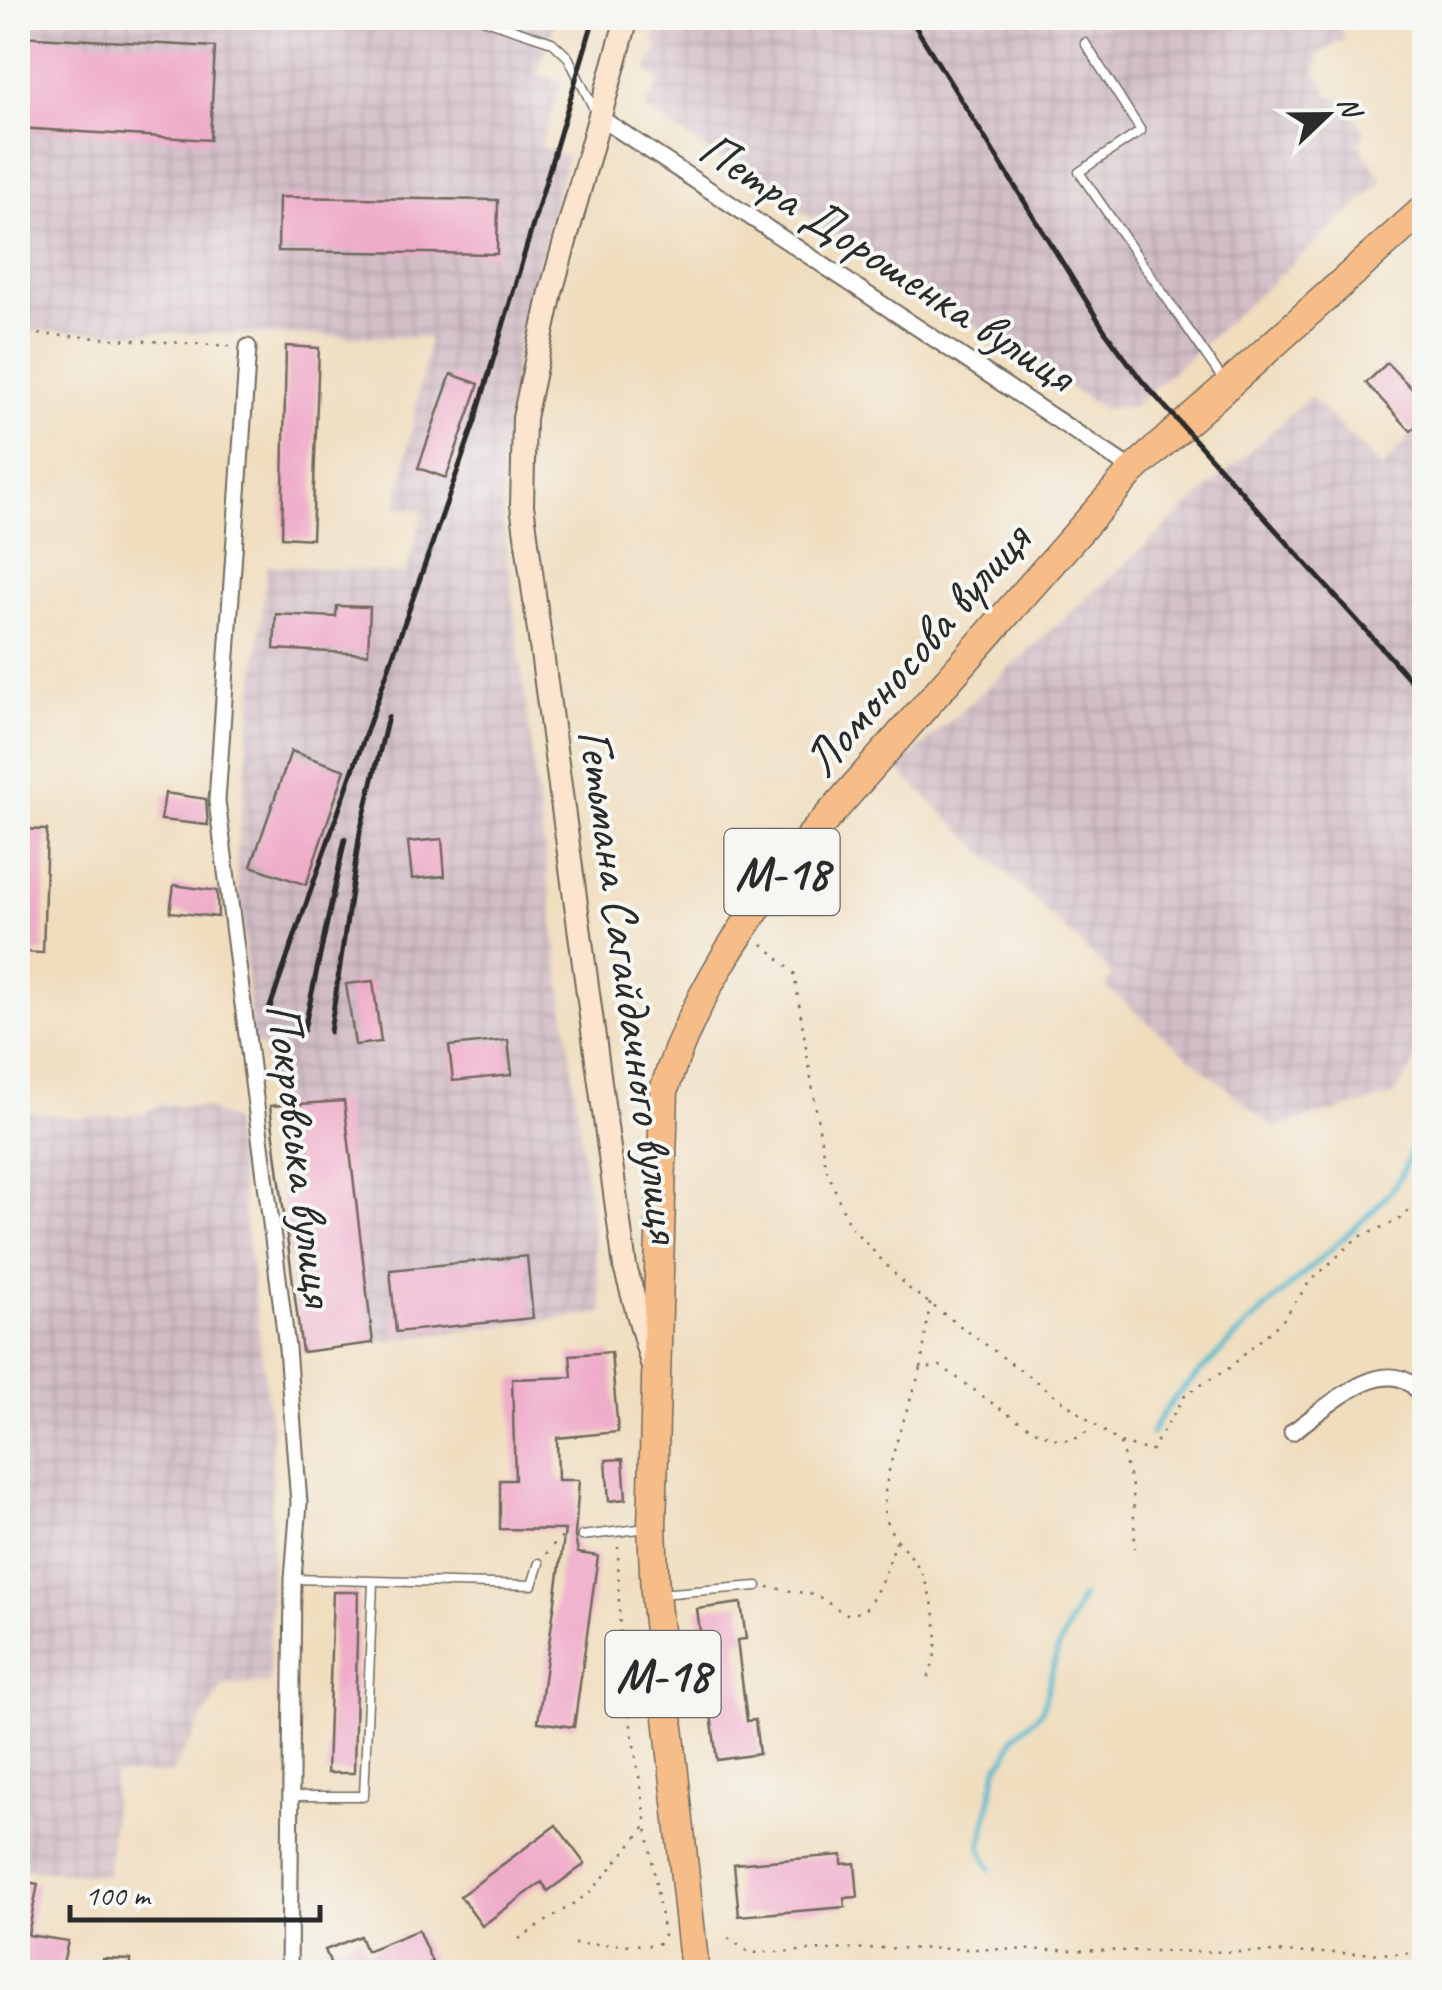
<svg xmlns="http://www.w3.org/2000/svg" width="1442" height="1990" font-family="Caveat,sans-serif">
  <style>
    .industrial { fill: url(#industrial-grid) }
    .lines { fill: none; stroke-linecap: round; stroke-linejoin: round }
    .stream { stroke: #4fb8cd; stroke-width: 5 }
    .building { fill: #efacc9 }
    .lane-casing { stroke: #70695e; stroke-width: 11 }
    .street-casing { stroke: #70695e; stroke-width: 19 }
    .secondary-casing { stroke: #70695e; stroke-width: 26 }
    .highway-casing { stroke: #70695e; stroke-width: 31 }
    .path { stroke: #70695e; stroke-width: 2.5; stroke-dasharray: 2.5 8; stroke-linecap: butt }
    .lane { stroke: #fff; stroke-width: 8 }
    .street { stroke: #fff; stroke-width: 15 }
    .secondary { stroke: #fce5cf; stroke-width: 22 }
    .highway { stroke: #f7bd88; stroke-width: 28 }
    .rail { stroke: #2b2b2b; stroke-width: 5 }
    .labels { text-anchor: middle; stroke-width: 8; stroke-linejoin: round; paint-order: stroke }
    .shield { fill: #f6f6f2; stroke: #686867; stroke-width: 2.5 }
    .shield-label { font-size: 48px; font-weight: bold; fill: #2b2b2b }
    .street-label { font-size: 50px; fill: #2b2b2b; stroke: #f6f6f2 }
  </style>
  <defs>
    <pattern id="industrial-grid" width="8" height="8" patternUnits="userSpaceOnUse" patternTransform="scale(2.5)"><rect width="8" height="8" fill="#d2bdc6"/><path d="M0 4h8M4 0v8" fill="none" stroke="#b4a3aa"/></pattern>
  </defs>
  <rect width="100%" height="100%" fill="#f6f6f2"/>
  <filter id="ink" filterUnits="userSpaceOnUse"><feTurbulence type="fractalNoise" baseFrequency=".01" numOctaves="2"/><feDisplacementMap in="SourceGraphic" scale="20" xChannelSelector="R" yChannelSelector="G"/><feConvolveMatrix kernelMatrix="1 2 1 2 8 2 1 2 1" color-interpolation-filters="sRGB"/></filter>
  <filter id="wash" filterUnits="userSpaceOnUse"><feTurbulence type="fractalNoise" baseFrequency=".0048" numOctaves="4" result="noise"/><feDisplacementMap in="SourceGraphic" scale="40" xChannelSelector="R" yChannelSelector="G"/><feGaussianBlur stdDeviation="2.25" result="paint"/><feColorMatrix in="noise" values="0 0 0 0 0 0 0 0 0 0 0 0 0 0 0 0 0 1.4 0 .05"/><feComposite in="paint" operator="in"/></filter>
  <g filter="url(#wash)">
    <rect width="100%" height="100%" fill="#f0ddbe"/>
    <!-- industrial -->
    <g class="industrial">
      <path d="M18 18H557L536 73 562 82 540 147 567 156 519 338 501 468 503 524 603 1313 302 1352 263 1048 253 1041 236 861 267 565 406 574 424 510 397 507 429 338 18 330Z"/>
      <path d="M663 18H1334L1346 39 1320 53 1316 71 1328 95 1346 101 1365 133 1358 142 1383 182 1134 406 1103 409 645 109 661 82 647 70 659 47 654 41Z"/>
      <path d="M1310 397 1382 469 1424 418V1049L1394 1096 1273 1127 1106 987 1112 974 897 769Z"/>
      <path d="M160 1104 205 1108 232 1121 272 1436 269 1683 223 1685 171 1774 114 1775 108 1876 18 1868V1111L80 1118 144 1114Z"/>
    </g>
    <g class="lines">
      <!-- stream -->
      <g class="stream">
        <path d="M1151 1434C1165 1404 1191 1381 1214 1358 1263 1309 1315 1264 1364 1219 1378 1207 1395 1187 1403 1172 1412 1154 1411 1140 1424 1124"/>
        <path d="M991 1869 981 1848 997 1767 1006 1758 1013 1738 1042 1711 1058 1649 1082 1597"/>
      </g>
    </g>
    <g id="blocks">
      <!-- building -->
      <g class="building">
        <path d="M18 36 215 47 210 140 18 128Z"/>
        <path d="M279 197 498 200 497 254 278 251Z"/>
        <path d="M286 346 319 348 312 539 282 537Z"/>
        <path d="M1387 363 1424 401V418L1411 431 1366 383Z"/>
        <path d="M451 374 479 384 446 478 418 468Z"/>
        <path d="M337 606 370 607 368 654 274 649 276 614 336 617Z"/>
        <path d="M291 751 345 770 306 885 251 866Z"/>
        <path d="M165 793 206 799 208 825 161 820Z"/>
        <path d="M18 829 47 830 43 953 18 952Z"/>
        <path d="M442 839 445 876 412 879 408 842Z"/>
        <path d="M174 885 217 891 218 917 170 912Z"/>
        <path d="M373 981 381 1042 355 1045 346 984Z"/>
        <path d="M508 1040 512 1075 453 1081 449 1046Z"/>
        <path d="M344 1101 373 1343 302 1352 270 1106Z"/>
        <path d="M527 1256 533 1318 396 1332 390 1270Z"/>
        <path d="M611 1352 618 1432 557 1438 558 1480H579L575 1536 578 1553 598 1556 574 1727 538 1722 565 1530 500 1529V1480H515L512 1379 572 1377 570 1355Z"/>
        <path d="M623 1459 626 1499 609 1501 606 1460Z"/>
        <path d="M333 1592H358L354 1773H327Z"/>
        <path d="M741 1603 746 1639 737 1640 747 1721 755 1720 759 1754 717 1760 697 1609Z"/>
        <path d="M556 1825 585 1864 548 1891 542 1882 482 1926 460 1896Z"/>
        <path d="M842 1855V1864L855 1863 858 1897 844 1898 845 1907 739 1916 734 1864Z"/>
        <path d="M18 1880 38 1884 28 1935 68 1941 61 1972H18Z"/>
        <path d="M418 1930 432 1962 406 1972H334L325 1950 360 1936 366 1951Z"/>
        <path d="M103 1959 131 1960V1972H102Z"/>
      </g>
    </g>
  </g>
  <g filter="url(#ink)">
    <use href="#blocks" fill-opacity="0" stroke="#70695e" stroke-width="2.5"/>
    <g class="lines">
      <!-- lane casing -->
      <g class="lane-casing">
        <g id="lane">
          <path d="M480 18 552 42 568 57 596 113"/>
          <path d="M1085 43 1141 131 1079 172 1224 381"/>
          <path d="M582 1536 647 1528"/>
          <path d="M293 1579 532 1585 539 1563"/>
          <path d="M659 1594 757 1586"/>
          <path d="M291 1796H364L373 1582"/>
        </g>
      </g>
      <!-- street casing -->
      <g class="street-casing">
        <g id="street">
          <path d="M599 117 1133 470"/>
          <path d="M248 347 217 801 287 1348 299 1503 293 1579 289 1972"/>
          <path d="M1292 1432C1328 1407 1394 1342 1424 1401"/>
        </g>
      </g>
      <!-- secondary casing -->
      <g class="secondary-casing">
        <path id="secondary" d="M627 18 551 292 524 418 522 505 625 1267 653 1367"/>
      </g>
      <!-- highway casing -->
      <g class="highway-casing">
        <path id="highway" d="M695 1972 655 1594 652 1527 664 1090C695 991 747 918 810 837L1133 470 1424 209"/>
      </g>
      <!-- path -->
      <g class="path">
        <path d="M18 333 231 346"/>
        <path d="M763 944 794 973 825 1165 849 1225 907 1287 1120 1443 1151 1451 1186 1394 1228 1369 1283 1320 1308 1284 1357 1238 1399 1220 1424 1196"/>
        <path d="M921 1368 930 1302"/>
        <path d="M1120 1444 1133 1490 1135 1548"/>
        <path d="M546 1554 558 1539 570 1537"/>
        <path d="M768 1587 816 1595 845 1614 863 1612C880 1591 888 1566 896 1541"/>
        <path d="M928 1677C944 1641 936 1600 917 1565 908 1550 891 1537 886 1520 876 1489 910 1402 921 1369L940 1366C969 1384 1032 1438 1064 1440 1076 1441 1083 1435 1092 1427"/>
        <path d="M728 1938 750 1953 877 1948 1424 1954"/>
        <path d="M519 1939 591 1892 647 1825 620 1658 618 1547"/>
        <path d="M574 1944 657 1945 664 1936 647 1828"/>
      </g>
      <!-- lane -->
      <use href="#lane" class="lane"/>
      <!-- street -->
      <use href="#street" class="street"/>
      <!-- secondary -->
      <use href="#secondary" class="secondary"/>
      <!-- highway -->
      <use href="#highway" class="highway"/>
      <!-- rail -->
      <g class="rail">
        <path d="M910 18 1105 331 1142 381 1424 695"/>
        <path d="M269 1010 475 421 594 18"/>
        <path d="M304 1030 345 839"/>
        <path d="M330 1032 360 832 388 717"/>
      </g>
    </g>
  </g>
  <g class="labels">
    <!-- shield labels -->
    <g class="shield">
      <rect x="724.5" y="829" width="115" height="86" rx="8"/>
      <rect x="605.5" y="1631" width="115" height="86" rx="8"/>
    </g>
    <g class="shield-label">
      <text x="782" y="889">М-18</text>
      <text x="663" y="1691">М-18</text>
    </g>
    <!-- street labels -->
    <g class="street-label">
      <text transform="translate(888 260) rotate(33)" y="18">Петра Дорошенка вулиця</text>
      <text transform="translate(915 649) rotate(-49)" y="18">Ломоносова вулиця</text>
      <text transform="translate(632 985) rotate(82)" y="18">Гетьмана Сагайдачного вулиця</text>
      <text transform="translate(303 1154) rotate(83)" y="18">Покровська вулиця</text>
    </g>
  </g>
  <!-- margin -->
  <rect width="1442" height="1990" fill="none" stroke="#f6f6f2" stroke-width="60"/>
  <!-- north arrow -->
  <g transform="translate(1327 115) rotate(68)" stroke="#f6f6f2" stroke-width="8" paint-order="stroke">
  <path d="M0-8L18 38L0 25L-18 38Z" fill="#2b2b2b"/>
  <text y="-15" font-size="28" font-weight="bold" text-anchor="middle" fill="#2b2b2b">N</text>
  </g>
  <!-- scale -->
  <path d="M70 1905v15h250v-15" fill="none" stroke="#2b2b2b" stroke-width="5"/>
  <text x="85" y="1905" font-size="30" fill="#2b2b2b" stroke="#f6f6f2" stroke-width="8" paint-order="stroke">100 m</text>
</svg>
